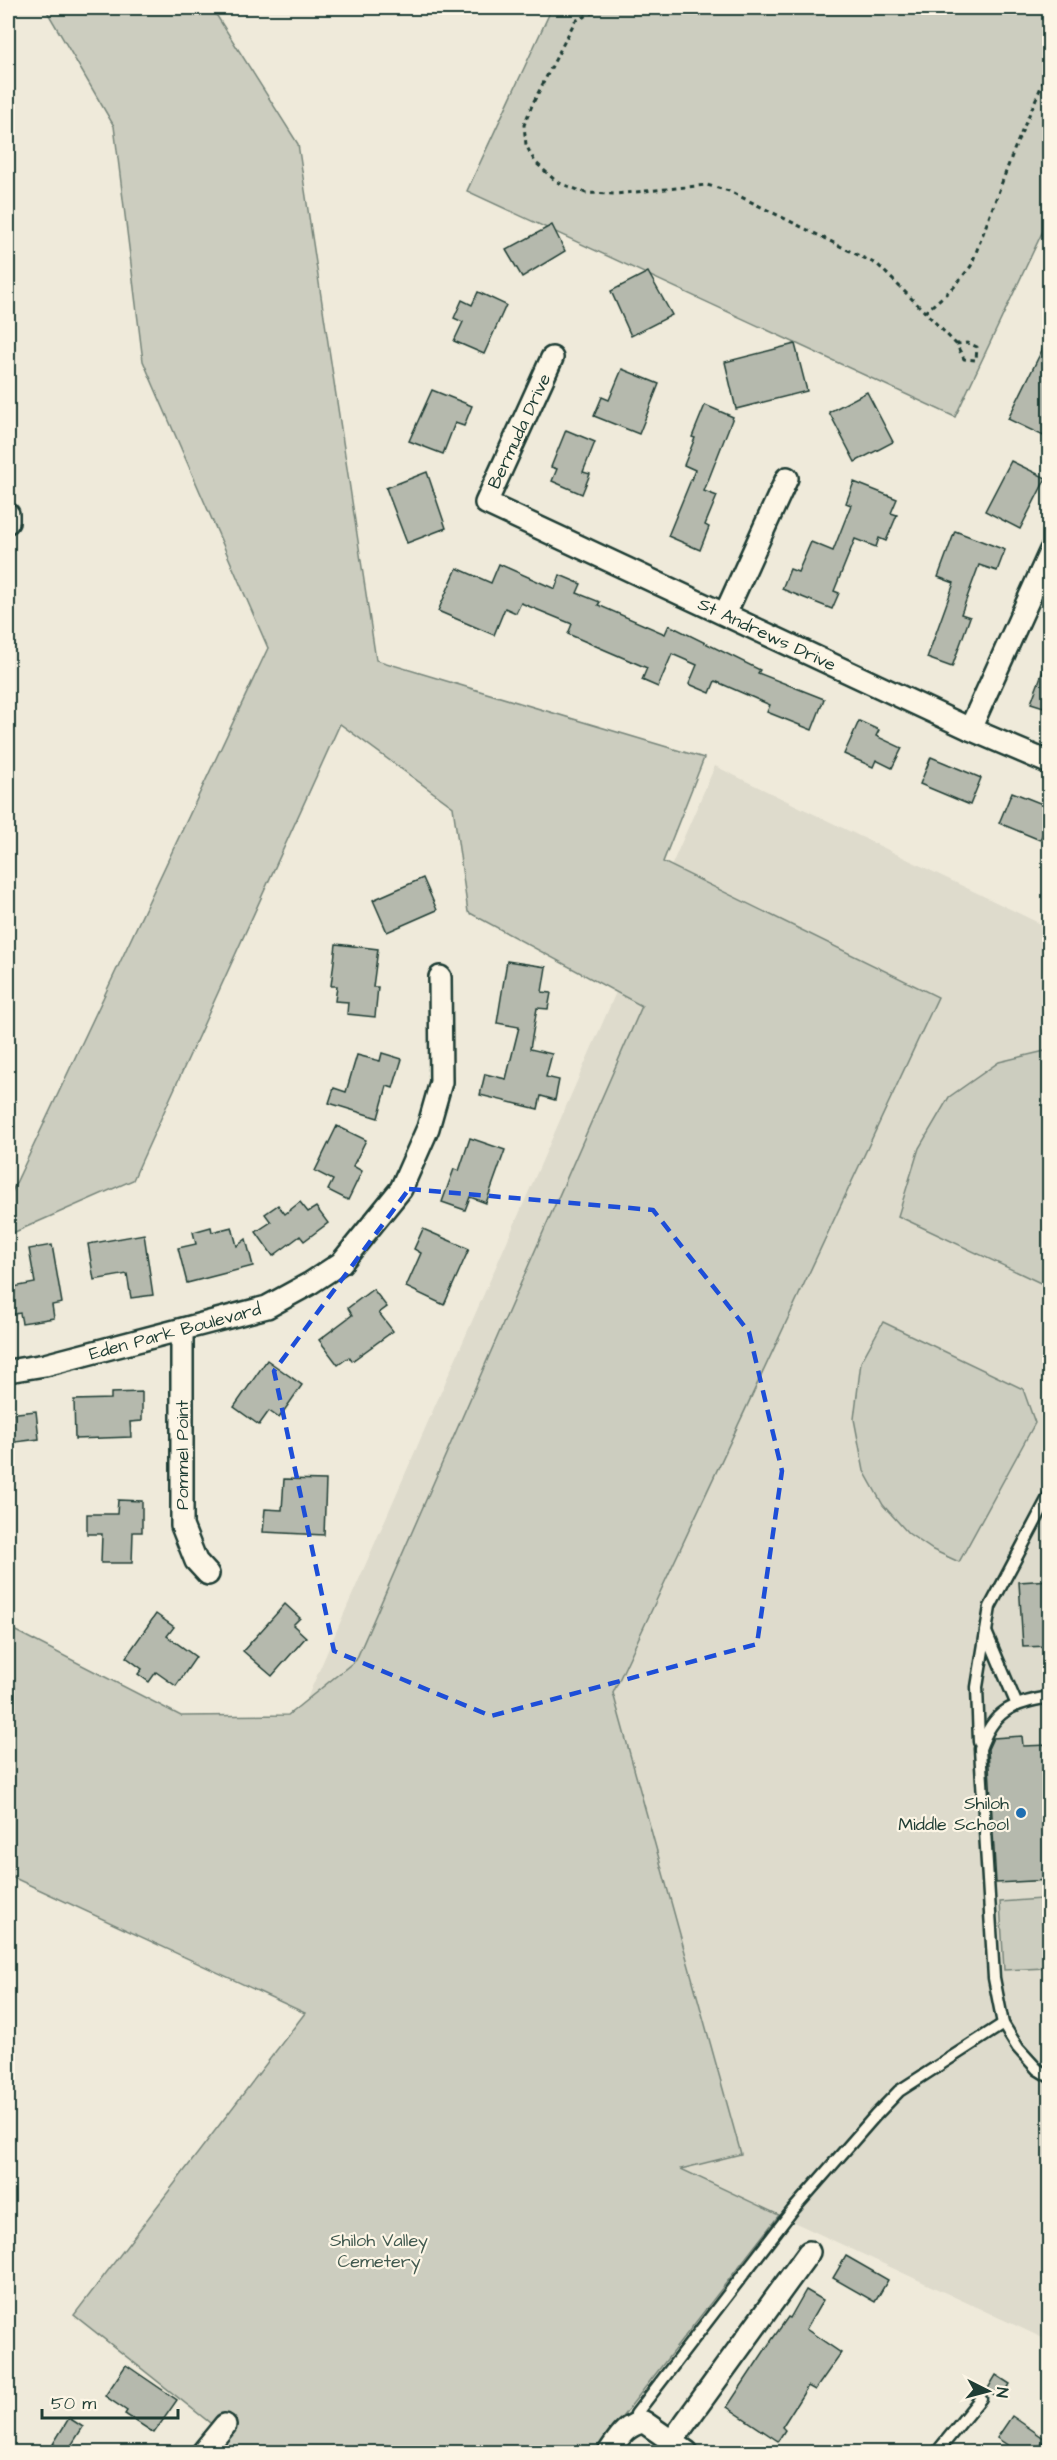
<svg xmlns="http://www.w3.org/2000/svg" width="1057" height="2460" font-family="'Architects Daughter',sans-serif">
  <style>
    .built { fill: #dedbcc }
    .green { fill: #cccdbf; stroke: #76857a; stroke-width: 1.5 }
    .building { fill: #b5b9ad; stroke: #1f3d34; stroke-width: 1.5 }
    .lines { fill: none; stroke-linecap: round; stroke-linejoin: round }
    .service-casing { stroke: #1f3d34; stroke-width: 15 }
    .minor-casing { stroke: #1f3d34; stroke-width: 26 }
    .path { stroke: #1f3d34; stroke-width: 3; stroke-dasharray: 4.5 4.5; stroke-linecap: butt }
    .service { stroke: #fcf5e5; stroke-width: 10 }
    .minor { stroke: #fcf5e5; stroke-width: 21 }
    .marked { fill: none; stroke: #1d4ed8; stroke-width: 4.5; stroke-dasharray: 12 8; stroke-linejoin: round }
    .poi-dot { fill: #1f6fb2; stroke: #fcf5e5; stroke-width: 2 }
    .labels { text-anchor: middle; stroke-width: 4.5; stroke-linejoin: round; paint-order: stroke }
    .street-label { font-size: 18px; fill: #1f3d34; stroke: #fcf5e5 }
    .poi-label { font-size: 18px; fill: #1f3d34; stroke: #fcf5e5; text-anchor: end }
    .park-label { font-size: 18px; fill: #425a50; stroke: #fcf5e5 }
  </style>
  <rect width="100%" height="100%" fill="#efeada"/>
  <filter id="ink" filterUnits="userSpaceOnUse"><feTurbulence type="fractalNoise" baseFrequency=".0167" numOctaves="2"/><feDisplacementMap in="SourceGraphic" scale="12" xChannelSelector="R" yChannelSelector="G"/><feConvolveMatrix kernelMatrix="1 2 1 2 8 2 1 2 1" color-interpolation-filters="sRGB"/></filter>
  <g filter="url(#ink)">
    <!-- built -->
    <path class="built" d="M715 766 1049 928V2341L199 1945Z"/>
    <!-- green -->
    <g class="green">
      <path d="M45 8H212L298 144 376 660 704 758 663 862 938 997 613 1693 741 2154 681 2169 779 2215 595 2452H219L229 2438 74 2315 305 2013 8 1875V1627L181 1716 288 1715 356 1660 642 1006 468 912 453 807 340 724 133 1180 8 1235V1200L268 648 143 361 114 126Z"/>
      <path d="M552 8H1049V218L955 417 467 191Z"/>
      <path d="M1049 1050H1050L1049 1287 898 1216 919 1148 949 1097 999 1062Z"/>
      <path d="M883 1322 1023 1389 1035 1423 959 1562 933 1550 908 1533 883 1505 864 1471 854 1419 861 1362Z"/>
      <path d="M1041 1899 1045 1968 1004 1970 1000 1902Z"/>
    </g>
    <!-- building -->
    <g class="building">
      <path d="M552 225 565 251 522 277 506 250Z"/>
      <path d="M648 272 672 315 631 336 611 291Z"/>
      <path d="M478 292 506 305 484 354 454 341 463 322 454 318 462 300 472 305Z"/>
      <path d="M1050 334V439L1008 419Z"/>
      <path d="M795 344 807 391 736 409 725 362Z"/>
      <path d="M622 369 659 384 639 434 594 416 602 397 609 400Z"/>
      <path d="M432 390 472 406 464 426 455 423 443 454 409 441Z"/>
      <path d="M867 392 893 442 855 462 829 412Z"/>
      <path d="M705 405 733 417 704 491 717 496 705 525 709 527 700 550 668 536 695 470 684 465 695 438 692 437Z"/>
      <path d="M566 430 595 442 583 472 590 474 582 494 552 481 557 469 551 467Z"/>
      <path d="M1011 461 1046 478 1020 529 985 511Z"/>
      <path d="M427 472 446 528 407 543 386 488Z"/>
      <path d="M854 482 897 499 891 513 897 515 886 541 879 538 876 547 855 539 834 591 839 593 832 609 782 589 790 569 798 572 811 542 833 551 851 505 846 503Z"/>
      <path d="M955 531 1005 550 997 571 979 565 961 614 970 617 952 667 927 658 954 583 938 577Z"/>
      <path d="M499 564 555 589 560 575 581 584 577 593 600 602 598 605 665 634 669 625 760 670 758 673 824 699 812 730 767 712 770 705 715 681 710 693 689 684 697 665 672 654 658 687 642 680 647 668 568 634 572 624 521 603 516 613 505 608 494 635 438 611 457 568 491 583Z"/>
      <path d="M1048 657H1050V709L1031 703Z"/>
      <path d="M859 721 879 730 876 736 902 748 892 768 876 760 873 767 844 754Z"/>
      <path d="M931 757 981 778 970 805 920 784Z"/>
      <path d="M1012 792 1050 807V817L1040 840 999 823Z"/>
      <path d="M423 878 437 910 387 932 373 900Z"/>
      <path d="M336 944 378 949 373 987H378L375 1017 347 1014 348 1002 335 1001 337 986H331Z"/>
      <path d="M507 961 546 967 542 992 551 993 548 1009 537 1008 530 1049 552 1054 546 1077 559 1080 555 1100 541 1096 538 1109 480 1095 485 1074 506 1079 519 1027 497 1023Z"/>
      <path d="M382 1053 402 1059 393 1088 387 1086 378 1118 329 1103 334 1088 346 1092 357 1055 380 1061Z"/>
      <path d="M337 1126 366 1140 353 1166 362 1171 348 1200 328 1190 333 1180 315 1171Z"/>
      <path d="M470 1138 505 1150 486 1203 470 1197 465 1210 442 1202 454 1169 459 1171Z"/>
      <path d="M300 1202 308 1212 316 1207 328 1223 304 1241 300 1236 273 1256 256 1232 271 1222 265 1214 278 1205 285 1214Z"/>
      <path d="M211 1227 212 1232 232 1227 237 1246 246 1239 253 1266 187 1283 178 1248 196 1244 193 1232Z"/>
      <path d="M423 1229 469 1249 444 1305 406 1287 421 1253 414 1249Z"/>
      <path d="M144 1234 153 1295 131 1298 127 1274 94 1280 88 1244Z"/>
      <path d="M52 1245 62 1303 52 1305 54 1318 22 1323 20 1313 8 1315V1288L35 1283 29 1249Z"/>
      <path d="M373 1289 387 1307 379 1313 393 1331 352 1361 349 1357 338 1365 319 1340 352 1315 348 1308Z"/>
      <path d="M267 1360 302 1385 279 1418 269 1411 259 1425 234 1407Z"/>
      <path d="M142 1392V1421L130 1422 131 1437 75 1439 74 1400 111 1399V1393Z"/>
      <path d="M36 1411 39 1439 8 1443V1414Z"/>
      <path d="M284 1479 326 1480 324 1535 263 1532 265 1509 282 1510Z"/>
      <path d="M118 1500 142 1501V1532H133L132 1563H101L102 1534H87V1514H117Z"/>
      <path d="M1050 1580V1646L1023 1647 1019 1582Z"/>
      <path d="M285 1604 300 1618 293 1625 306 1637 272 1676 243 1651Z"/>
      <path d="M156 1614 174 1627 167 1636 196 1657 176 1686 156 1672 149 1682 138 1674 142 1669 126 1657Z"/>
      <path d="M1022 1736 1023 1746 1050 1745V1880L996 1883 988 1749 993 1738Z"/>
      <path d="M846 2256 888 2280 875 2302 833 2278Z"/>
      <path d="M806 2290 823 2300 806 2329 841 2353 815 2390 808 2386 782 2427 785 2430 778 2441 727 2407 769 2344 788 2317 790 2318Z"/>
      <path d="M126 2365 177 2400 154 2433 125 2414 127 2411 105 2396Z"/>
      <path d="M996 2375 1010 2384 1001 2399 987 2390Z"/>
      <path d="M1012 2416 1045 2439 1036 2452H1018L997 2438Z"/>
      <path d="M69 2418 83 2427 67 2452 53 2444Z"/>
    </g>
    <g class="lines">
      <!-- service casing -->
      <g class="service-casing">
        <g id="service">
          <path d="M986 1632 1017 1705"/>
          <path d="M1050 1697C1011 1703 993 1711 980 1749L994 1978 1003 2024 1018 2048 1037 2069 1050 2077"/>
          <path d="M979 1742 977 1687 990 1607 1050 1494"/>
          <path d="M636 2414 792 2211 875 2116 899 2091 1003 2024"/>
          <path d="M937 2452 981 2398"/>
        </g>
      </g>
      <!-- minor casing -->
      <g class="minor-casing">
        <g id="minor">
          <path d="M552 358 486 503 970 729 1050 763"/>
          <path d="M8 522V514"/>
          <path d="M725 614 787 478"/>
          <path d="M970 729 1050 552"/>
          <path d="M182 1330V1526L196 1561 208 1574"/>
          <path d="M8 1371 45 1365 267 1307 309 1284 341 1263 401 1189 428 1128 441 1082 440 977"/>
          <path d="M672 2441 809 2252"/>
          <path d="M203 2452 225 2425"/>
          <path d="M609 2452C618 2439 626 2424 644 2422L687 2452"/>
        </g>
      </g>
      <!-- path -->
      <g class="path">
        <path d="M603 8 575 21 533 103 524 125 526 145 535 162 557 182 586 193 615 194 707 185 729 191 878 265 925 312"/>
        <path d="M956 344 968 343 977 347 976 360 964 359 956 344 925 312 954 287 971 266 1014 150 1050 66"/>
      </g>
      <!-- service -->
      <use href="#service" class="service"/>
      <!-- minor -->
      <use href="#minor" class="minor"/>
    </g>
  </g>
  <!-- marked area -->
  <path class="marked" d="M409 1189 653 1210 749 1332 782 1471 757 1644 491 1716 334 1651 274 1371Z"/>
  <!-- markers -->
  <circle class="poi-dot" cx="1021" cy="1813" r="6"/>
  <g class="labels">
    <!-- street labels -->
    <g class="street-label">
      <text transform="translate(519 431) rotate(-65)" y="6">Bermuda Drive</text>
      <text transform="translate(767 634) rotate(25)" y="6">St Andrews Drive</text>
      <text transform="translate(175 1331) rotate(-15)" y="6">Eden Park Boulevard</text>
      <text transform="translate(182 1455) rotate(-90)" y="6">Pommel Point</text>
    </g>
    <!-- poi labels -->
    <g class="poi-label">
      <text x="1009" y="1809">Shiloh<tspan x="1009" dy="21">Middle School</tspan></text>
    </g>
    <!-- park labels -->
    <g class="park-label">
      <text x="379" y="2246">Shiloh Valley<tspan x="379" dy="21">Cemetery</tspan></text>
    </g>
  </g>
  <!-- margin -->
  <rect width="1057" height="2460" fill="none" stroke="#fcf5e5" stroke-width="30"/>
  <rect x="15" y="15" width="1027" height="2430" fill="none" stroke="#1f3d34" stroke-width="2" filter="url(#ink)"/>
  <!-- north arrow -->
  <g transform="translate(988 2391) rotate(96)" stroke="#fcf5e5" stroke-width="4.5" paint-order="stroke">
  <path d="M0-4.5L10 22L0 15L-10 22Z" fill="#1f3d34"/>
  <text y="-9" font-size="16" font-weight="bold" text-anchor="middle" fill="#1f3d34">N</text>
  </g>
  <!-- scale -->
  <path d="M42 2409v9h136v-9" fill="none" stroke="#1f3d34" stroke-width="3"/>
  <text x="51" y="2409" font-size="18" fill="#1f3d34" stroke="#fcf5e5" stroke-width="4.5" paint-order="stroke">50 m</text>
</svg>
